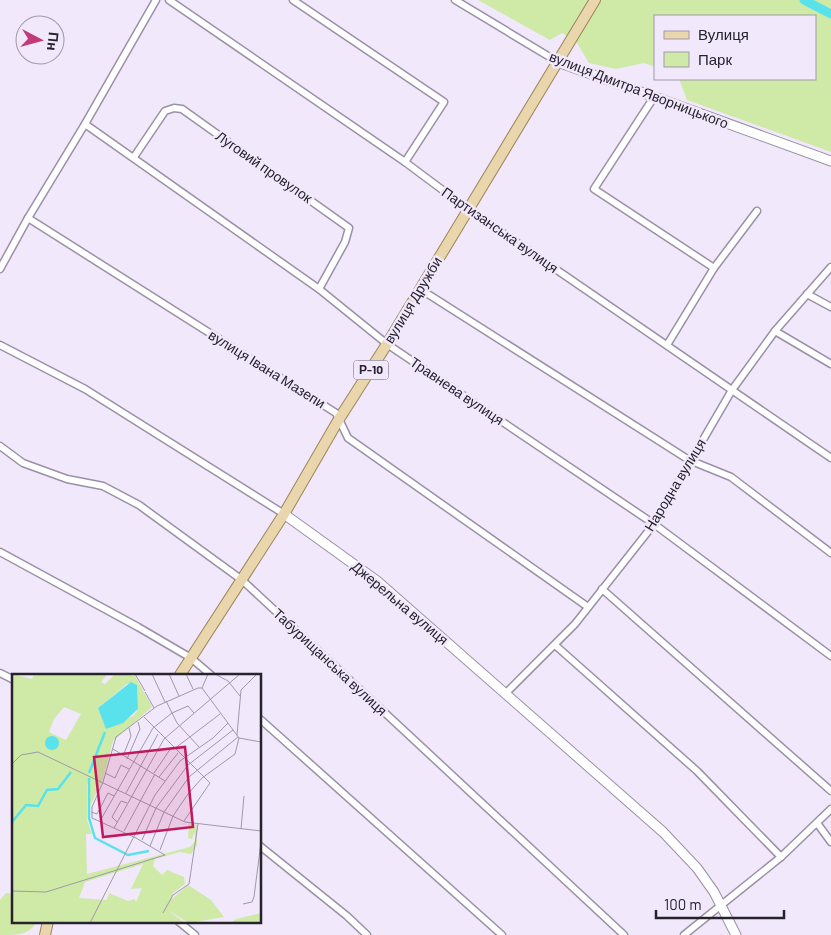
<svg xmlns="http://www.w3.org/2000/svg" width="831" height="935" font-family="Barlow,sans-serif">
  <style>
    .green { fill: #ceeaa6 }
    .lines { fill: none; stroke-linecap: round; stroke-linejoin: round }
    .canal { stroke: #5ae2ec; stroke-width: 9 }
    .minor-casing { stroke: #9a90a7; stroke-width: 9 }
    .tertiary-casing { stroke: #9a90a7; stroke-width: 11 }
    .secondary-casing { stroke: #9a90a7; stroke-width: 11 }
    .primary-casing { stroke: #9c855b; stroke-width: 12 }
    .minor { stroke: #fff; stroke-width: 6 }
    .tertiary { stroke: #fff; stroke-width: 9 }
    .secondary { stroke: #fff; stroke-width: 9 }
    .primary { stroke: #e9d6ac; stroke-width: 10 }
    .labels { text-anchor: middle; stroke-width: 5; stroke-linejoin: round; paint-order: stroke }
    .shield { fill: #f1e8fc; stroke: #635e6a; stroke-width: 1 }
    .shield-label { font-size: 12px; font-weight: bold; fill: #26232c }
    .street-label { font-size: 14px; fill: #26232c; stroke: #f1e8fc }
    .inset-river { fill: none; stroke: #5ae2ec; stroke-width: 2.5 }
    .inset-road { fill: none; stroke: #a099a9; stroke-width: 1 }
    .view { fill: #c2185b; fill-opacity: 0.15; stroke: #c2185b; stroke-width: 2.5 }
    .inset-edge { fill: none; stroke: #26232c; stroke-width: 2.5 }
  </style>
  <rect width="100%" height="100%" fill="#f1e8fc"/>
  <!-- green -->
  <g class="green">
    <path d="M478 0H831V152L687 100 679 79H815V16H655V67L644 63 616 69 589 63 577 43 562 33 550 40Z"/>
    <path d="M6 893 14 894V921H37C30 935 18 935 0 935V900Z"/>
  </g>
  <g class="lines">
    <!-- canal -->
    <path class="canal" d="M804 0 831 14"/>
    <!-- minor casing -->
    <g class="minor-casing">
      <g id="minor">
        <path d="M169 0 405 162 468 209 831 458"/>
        <path d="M293 0 444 102 405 162"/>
        <path d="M455 0 558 62"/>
        <path d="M654 97 594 189 714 268 667 345"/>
        <path d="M85 124 319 289 387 344 654 524 831 656"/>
        <path d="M134 157 165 111 174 108 182 109 349 228 345 242 319 289"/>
        <path d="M28 218 336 413 348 438 588 607"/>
        <path d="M714 268 757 211"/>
        <path d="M0 269 28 218 85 124 156 0"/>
        <path d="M420 289 689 460 731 477 831 553"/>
        <path d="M807 294 831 307"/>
        <path d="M775 331 831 364"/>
        <path d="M0 345 85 389 284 514"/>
        <path d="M0 446 23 463 67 479 103 486 139 505 242 580 624 935"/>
        <path d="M0 552 138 627 191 658 211 675"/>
        <path d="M602 589 831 791"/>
        <path d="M555 645 697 771 781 857"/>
        <path d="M0 673 14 680"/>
        <path d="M506 693 575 624 654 524 732 390 775 331 831 267"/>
        <path d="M260 719 502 935"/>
        <path d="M817 823 831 842"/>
        <path d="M260 846 347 916 367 935"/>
        <path d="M178 921 195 935"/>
        <path d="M684 935 781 857 831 809"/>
      </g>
    </g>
    <!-- tertiary casing -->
    <g class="tertiary-casing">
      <path id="tertiary" d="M284 514 377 581 663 832 697 868 714 892 736 935"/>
    </g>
    <!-- secondary casing -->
    <g class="secondary-casing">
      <path id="secondary" d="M558 62 831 161"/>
    </g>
    <!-- primary casing -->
    <g class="primary-casing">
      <g id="primary">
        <path d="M180 675 284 514 339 419 387 344 595 0"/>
        <path d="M45 935 48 921"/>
      </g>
    </g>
    <!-- minor -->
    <use href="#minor" class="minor"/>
    <!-- tertiary -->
    <use href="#tertiary" class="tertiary"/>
    <!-- secondary -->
    <use href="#secondary" class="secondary"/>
    <!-- primary -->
    <use href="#primary" class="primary"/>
  </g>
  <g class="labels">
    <!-- shield labels -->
    <rect class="shield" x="353.5" y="360.5" width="35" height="19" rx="4"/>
    <g class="shield-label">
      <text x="371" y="374">Р-10</text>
    </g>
    <!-- street labels -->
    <g class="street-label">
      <text transform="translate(639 90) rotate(21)" y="5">вулиця Дмитра Яворницького</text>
      <text transform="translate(264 167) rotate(35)" y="5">Луговий провулок</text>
      <text transform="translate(500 230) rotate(35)" y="5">Партизанська вулиця</text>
      <text transform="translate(413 300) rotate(-59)" y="5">вулиця Дружби</text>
      <text transform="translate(267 369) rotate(32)" y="5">вулиця Івана Мазепи</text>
      <text transform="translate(457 391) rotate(34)" y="5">Травнева вулиця</text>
      <text transform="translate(675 485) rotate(-59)" y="5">Народна вулиця</text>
      <text transform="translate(400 603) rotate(40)" y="5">Джерельна вулиця</text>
      <text transform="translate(330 662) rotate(43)" y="5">Табурищанська вулиця</text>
    </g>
  </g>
  <!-- overview -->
  <g transform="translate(12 674)">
    <rect width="249" height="249" fill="#f1e8fc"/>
    <path d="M0 0 20 5 22 1 92 0 94 2 89 8 93 10 103 0 123 2 140 33 101 67 91 105 78 132 75 104V146L80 160H74L75 200 178 173 184 166 182 158 180 165 176 164 177 149 183 154 182 150 185 151V171L179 180 168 178 143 185 141 192 150 201 155 196 172 203 173 210 161 219 160 225 176 211 199 226 212 243 177 249 157 237 173 249H0ZM115 10 125 11 126 36 121 42 99 53 86 34ZM52 33 69 40 54 66 37 58 42 45ZM131 190 119 215 130 214 124 228 122 225 116 227 97 219 95 226 67 224 73 208ZM249 239V249H218L224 245Z" fill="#ceeaa6" fill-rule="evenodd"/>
    <path d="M119 8 125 11 126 35 111 49 94 55 86 34ZM33 69a7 7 0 1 1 14 0a7 7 0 1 1-14 0Z" fill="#5ae2ec"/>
    <path class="inset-river" d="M77 99 93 58M77 104V144L83 164 116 181 137 177M0 148 14 131 26 132 35 116 46 115 59 98"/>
    <path class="inset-road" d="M123 0 133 17M140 0 153 28M157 0 167 22M174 0 181 15M203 0 216 7 228 22M190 14 196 0M133 18 142 34M154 27 165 49 187 73M132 43 198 109 172 147M225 61 229 16 245 0M101 75 153 107M162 75 208 40M111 82 119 62 117 54M115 85 128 55 126 48M0 90 9 81 26 78 173 148 249 157M93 99 103 104 109 91 117 95M142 99 159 74M147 103 166 79M91 108 104 63 145 32 186 14H190L227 64 249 68M114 119 146 60M79 138 85 140 96 119 102 122M88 147 141 54 160 39 176 32 182 39M105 148 100 143 109 127 115 129M102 154 152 65 228 0M229 155 232 122M112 157 143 100M130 166 144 134 176 91 221 56M138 172 152 138 177 103 226 63M148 176 161 142 176 120 190 104 223 80 227 64M0 217 34 218 153 181 124 164 80 144V133L91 108M231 230 240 228 242 223 249 168M151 239 161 221 177 210 186 150M78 249 143 121 168 87 201 64 216 49"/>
    <path class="view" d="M173 73 181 153 91 163 82 83Z"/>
    <rect width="249" height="249" class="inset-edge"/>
  </g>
  <!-- legend -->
  <rect x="654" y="15" width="162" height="65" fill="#f1e8fc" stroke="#a099a9"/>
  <rect x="664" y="31" width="25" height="8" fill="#e9d6ac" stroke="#a099a9"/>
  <text x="698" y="40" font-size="15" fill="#26232c">Вулиця</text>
  <rect x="664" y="52" width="25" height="15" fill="#ceeaa6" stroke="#a099a9"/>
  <text x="698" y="65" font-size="15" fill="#26232c">Парк</text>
  <!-- north arrow -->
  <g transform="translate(40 40) rotate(96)"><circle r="24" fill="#f1e8fc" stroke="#a099a9"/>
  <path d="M0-4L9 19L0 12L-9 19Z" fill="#c13a79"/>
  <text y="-8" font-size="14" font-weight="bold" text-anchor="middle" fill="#26232c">Пн</text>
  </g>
  <!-- scale -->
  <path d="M656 910v8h128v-8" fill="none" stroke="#26232c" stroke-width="2.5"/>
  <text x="664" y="910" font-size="15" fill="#26232c" stroke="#f1e8fc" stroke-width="4" paint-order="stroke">100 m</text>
</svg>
